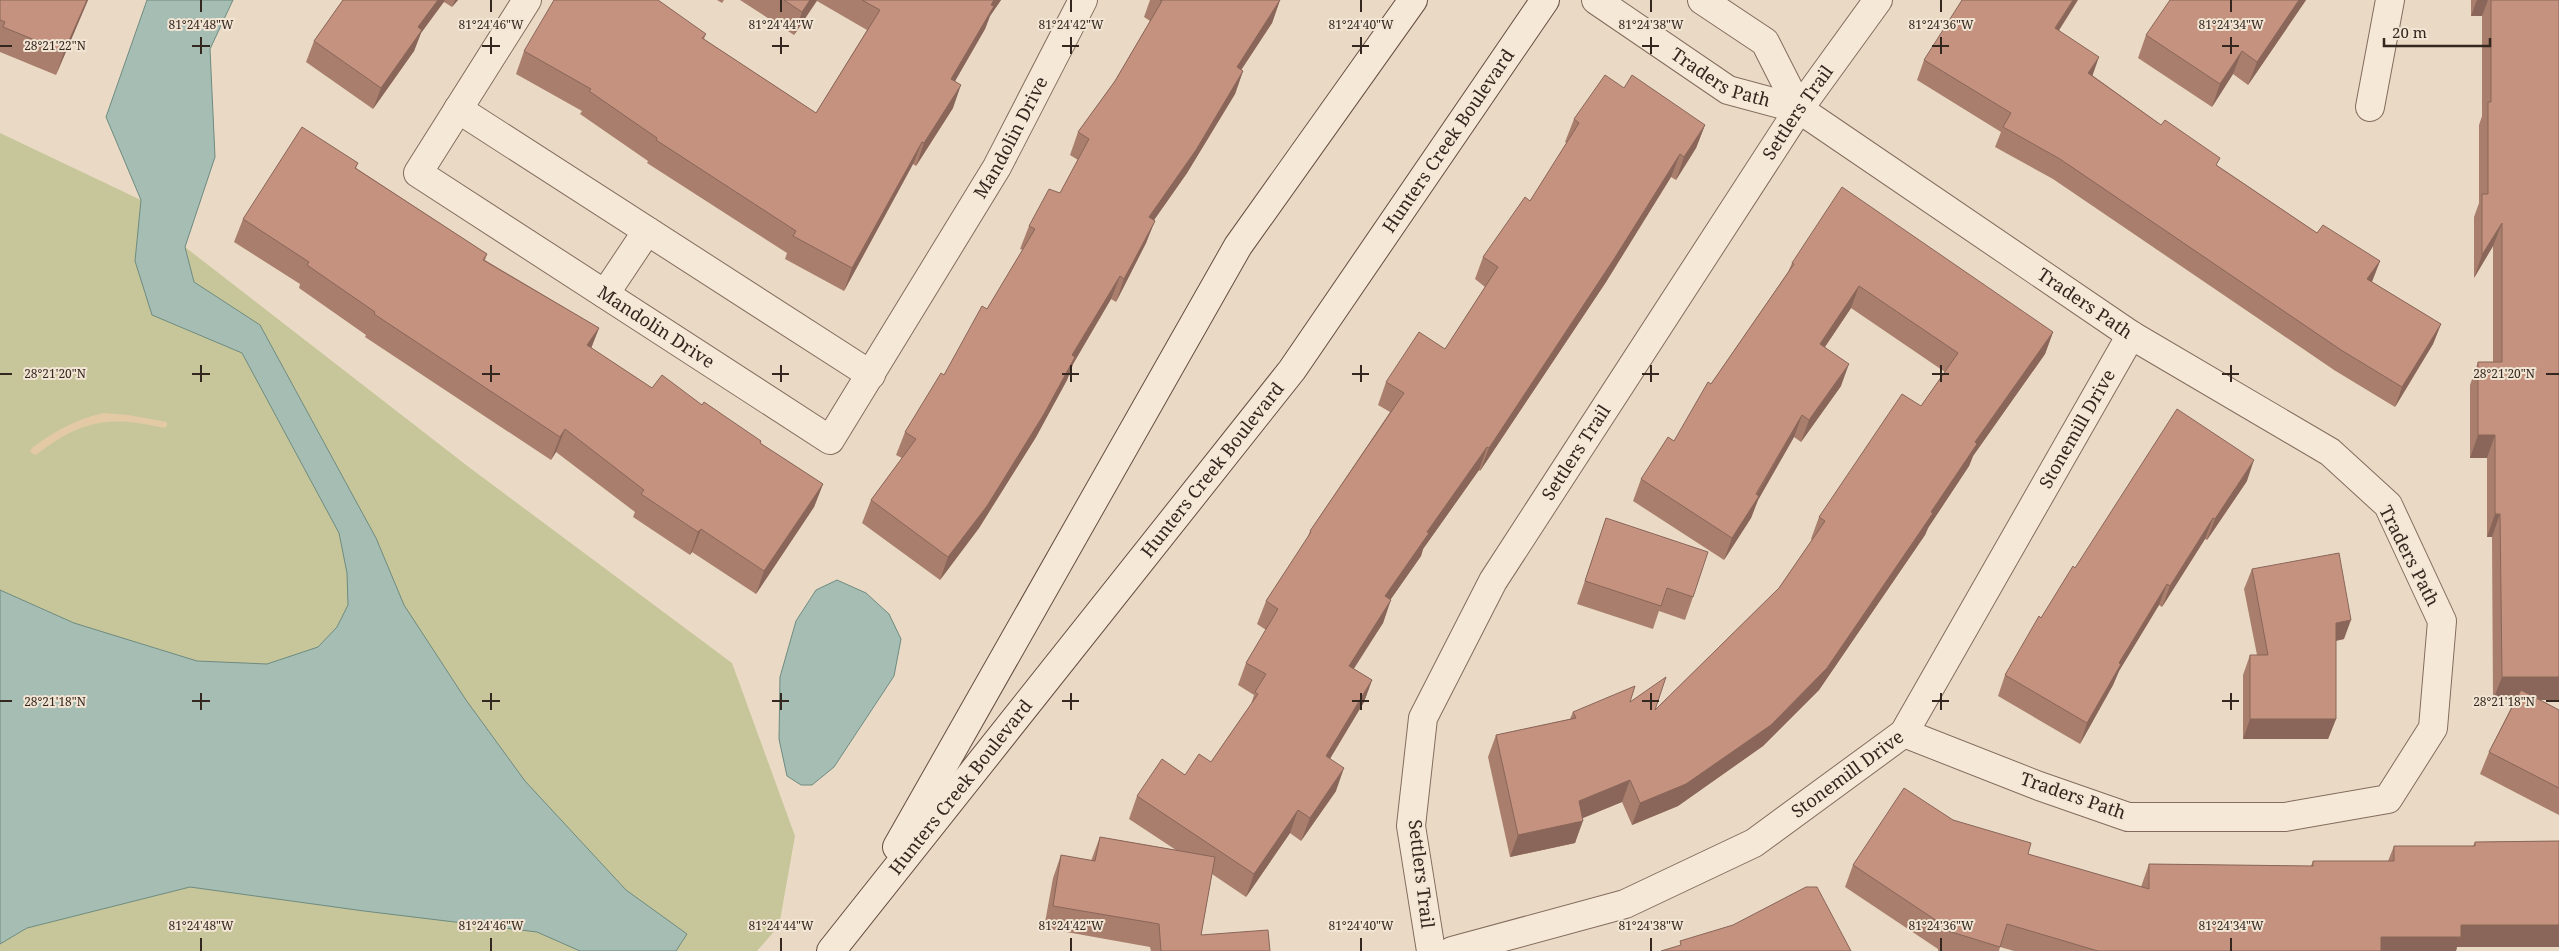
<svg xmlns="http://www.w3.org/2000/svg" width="2559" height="951" font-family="'Noto Serif',serif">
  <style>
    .green { fill: #c7c69a }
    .sand { fill: #e3caa5 }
    .water { fill: #a6bdb3; stroke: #6e8b80 }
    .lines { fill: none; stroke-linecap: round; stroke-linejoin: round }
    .street-casing { stroke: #836c5d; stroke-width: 30 }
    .secondary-casing { stroke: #654d40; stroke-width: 30 }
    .street { stroke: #f5e8d7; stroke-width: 28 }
    .secondary { stroke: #f5e8d7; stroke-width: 28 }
    .wall { fill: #a97e6d }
    .shaded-wall { fill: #896659 }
    .building { fill: #c4927f; stroke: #896659 }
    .ticks { fill: none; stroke: #34271f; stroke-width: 2 }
    .labels { text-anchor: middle; stroke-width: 4; stroke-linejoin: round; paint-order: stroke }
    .street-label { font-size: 18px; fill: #34271f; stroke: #f2e5d4 }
    .ticks-label { font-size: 12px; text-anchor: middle; fill: #34271f; stroke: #f2e5d4; stroke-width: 4; stroke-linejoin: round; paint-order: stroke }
  </style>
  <rect width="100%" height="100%" fill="#eadac5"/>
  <!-- green -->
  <path class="green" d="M0 133 141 200 185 247 470 468 732 663 795 836 779 926 757 951H0Z"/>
  <!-- sand -->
  <path class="sand" d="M104 413 128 415 167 422V426L164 428C109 415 81 420 36 455L30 452 32 448C55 431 76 419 104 413Z"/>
  <!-- water -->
  <g class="water">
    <path d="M147 0H233L210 49 215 157 185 247 194 282 260 325 376 538 404 605 466 700 525 781 626 890 687 934 676 951H580L537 932 364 911 190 887 27 928 0 944V590L74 623 197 661 267 664 318 647 337 627 348 605 347 573 339 533 242 353 152 315 135 261 141 200 106 117Z"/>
    <path d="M837 580 866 593 889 614 901 639 894 676 834 767 812 785H801L787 776 779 739 780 677 796 621 816 590Z"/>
  </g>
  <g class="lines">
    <!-- street casing -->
    <g class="street-casing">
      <g id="street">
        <path id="s1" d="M527 0 418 173 830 440 997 167 1083 0"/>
        <path id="s2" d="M1596 0 1728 90 1799 109 2131 335 2330 452 2388 505 2442 621 2433 728 2388 799 2285 817H2128L2039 786 1904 733"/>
        <path d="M1702 0 1765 42 1799 109"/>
        <path d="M2370 107 2390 0"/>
        <path d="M458 109 871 375"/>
        <path d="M605 294 647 231"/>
        <path id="s3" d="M1431 951 1411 826 1423 718 1493 581 1799 109 1878 0"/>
        <path id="s4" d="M1452 951 1625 904 1754 843 1904 733 2131 335"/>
      </g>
    </g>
    <!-- secondary casing -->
    <g class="secondary-casing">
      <g id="secondary">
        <path d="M897 847 1238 246 1413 0"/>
        <path id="s5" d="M831 951 1292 370 1545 0"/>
      </g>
    </g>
    <!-- street -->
    <use href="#street" class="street"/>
    <!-- secondary -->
    <use href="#secondary" class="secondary"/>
  </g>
  <!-- wall -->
  <g class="wall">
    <path d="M0 0H88L56 75 0 52Z"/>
    <path d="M343 0H458L452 7 444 2 421 33 414 51 373 109 306 62 314 41Z"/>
    <path d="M717 0H724L722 3Z"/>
    <path d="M740 0H1001L990 16 985 29 955 81 953 108 916 166 913 164 844 291 785 259 787 253 647 163 648 161 580 114 582 111 516 74 524 51 706 34 704 39 816 113 867 30 817 1 794 35Z"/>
    <path d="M1150 0H1280L1272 23 1241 70 1243 71 1235 94 1187 173 1154 220 1146 243 1116 302 1111 299 1073 364 1067 380 1036 437 979 528 940 580 862 523 871 500 902 458 896 455 905 432 944 375 987 309 1023 250 1020 249 1029 226 1060 193 1078 160 1070 155 1078 132 1115 81 1150 21 1144 17Z"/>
    <path d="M2306 0 2248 85 2233 74 2212 107 2138 58 2146 35Z"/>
    <path d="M2471 0H2559V700H2540L2559 710V815L2480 774 2489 752 2515 700H2493L2492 537H2487V458H2470V385L2478 362H2493V246L2474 278V217L2479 203V125L2482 116V16H2471Z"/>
    <path d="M2059 30 2092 75 2218 166 2317 233 2380 261 2372 282 2441 324 2433 344 2395 407 2334 370 2053 179 1995 147 2001 132 1917 80 1924 60Z"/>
    <path d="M1624 88 1705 125 1696 148 1676 180 1671 177 1606 282 1480 471 1479 470 1423 549 1421 556 1390 600 1383 623 1353 668 1372 680 1364 702 1330 758 1336 791 1301 841 1290 833 1246 897 1212 874 1201 935 1270 951H1151L1150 947 1044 928 1053 878 1061 855 1091 861 1100 837 1176 850 1129 819 1137 796 1185 775 1211 762 1251 704 1254 695 1238 685 1246 663 1266 630 1257 624 1266 601 1307 539 1310 531 1390 412 1378 405 1386 382 1445 349 1485 287 1475 279 1483 257 1530 201 1567 143 1565 142 1574 119Z"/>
    <path d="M358 163 356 168 487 254 485 260 599 328 591 348 652 388 702 405 761 441 760 443 823 484 814 507 756 594 692 552 690 555 633 517 635 512 556 452 551 460 365 337 366 335 299 288 300 284 234 242 243 219Z"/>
    <path d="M1792 263 2053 332 2045 354 1973 456 1969 466 1928 528 1925 535 1819 690 1763 746 1678 806 1632 825 1622 802 1582 818 1575 843 1510 857 1488 757 1496 735 1570 719 1573 712 1630 702 1655 710 1779 588 1812 540 1811 539 1819 517 1921 406 1945 372 1851 308 1825 347 1841 386 1801 442 1794 437 1758 500 1751 518 1724 560 1633 501 1641 479 1674 441 1711 384 1788 272Z"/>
    <path d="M2247 481 2207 540 2205 539 2162 607 2159 605 2119 671 2113 685 2080 744 1998 696 2005 675 2041 618Z"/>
    <path d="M1606 518 1693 597 1685 620 1659 611 1653 629 1577 604Z"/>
    <path d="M2252 569 2344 639 2336 641V719L2328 739H2243V675L2250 655H2257L2244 589Z"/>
    <path d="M1953 820 2028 854 2141 887 2149 864 2311 866 2313 861H2388L2394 846H2473L2475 842 2559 841V947H2457L2456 951H2014L2000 947 1999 951H1938V949L1845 887 1853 865Z"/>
  </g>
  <!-- shaded-wall -->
  <g class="shaded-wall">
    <path d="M87 0H88L56 75 64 52Z"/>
    <path d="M438 0H445L421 33 414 51 373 109 381 88 418 27Z"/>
    <path d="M455 0H458L452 7Z"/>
    <path d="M810 0H817L794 35 802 12Z"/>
    <path d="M994 0H1001L990 16 985 29 943 102 951 79Z"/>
    <path d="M1280 0 1272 23 1228 90 1237 67Z"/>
    <path d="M2073 0H2078L2048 48 2055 28Z"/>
    <path d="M2299 0H2306L2248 85 2257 62Z"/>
    <path d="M2477 0H2488L2482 16H2471Z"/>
    <path d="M2242 51 2233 74 2212 107 2220 84Z"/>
    <path d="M2099 57 2092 77 2088 73Z"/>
    <path d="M1243 71 1235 94 1187 173 1140 240 1149 217Z"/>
    <path d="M961 85 953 108 916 166 924 143Z"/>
    <path d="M1705 125 1696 148 1676 180 1684 157Z"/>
    <path d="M922 142 913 164 844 291 852 268Z"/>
    <path d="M1680 154 1671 177 1606 282 1480 471 1489 448Z"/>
    <path d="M1155 221 1146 243 1116 302 1124 279Z"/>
    <path d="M2502 223 2493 246 2474 278 2482 255Z"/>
    <path d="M2380 261 2372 281 2360 299 2367 279Z"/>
    <path d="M1120 276 1111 299 1073 364 1067 380 1036 437 979 528 940 580 948 557 1072 355Z"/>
    <path d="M1859 286 1851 308 1812 366 1820 344Z"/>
    <path d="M2441 324 2433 344 2395 407 2402 387Z"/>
    <path d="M599 328 590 351 587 345Z"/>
    <path d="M2053 332 2045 354 1973 456 1969 466 1928 528 1925 535 1819 690 1763 746 1678 806 1632 825 1640 803 1931 512 1975 442Z"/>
    <path d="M1849 364 1841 386 1801 442 1809 420Z"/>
    <path d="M1802 415 1794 437 1758 500 1751 518 1724 560 1732 538Z"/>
    <path d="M565 429 556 452 551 460 560 437Z"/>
    <path d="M2478 435H2495L2487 458H2470Z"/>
    <path d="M1487 447 1479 470 1423 549 1421 556 1377 619 1385 596 1427 532Z"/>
    <path d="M2254 460 2247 481 2207 540 2215 519Z"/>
    <path d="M823 484 814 507 756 594 764 571Z"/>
    <path d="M2495 514H2500L2492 537H2487Z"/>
    <path d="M2213 518 2205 539 2162 607 2170 586Z"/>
    <path d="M701 529 692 552 690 555 698 532Z"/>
    <path d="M2167 584 2159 605 2119 671 2113 685 2080 744 2087 723 2119 663Z"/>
    <path d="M1391 600 1383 623 1341 689 1349 666Z"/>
    <path d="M2351 620 2344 639 2328 642 2336 623Z"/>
    <path d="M2502 677H2559V700H2493Z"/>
    <path d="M1372 680 1364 702 1318 779 1326 756Z"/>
    <path d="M2250 719H2336L2328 739H2243Z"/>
    <path d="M1344 768 1336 791 1301 841 1310 818Z"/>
    <path d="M1630 780 1622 802 1571 823 1579 801Z"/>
    <path d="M1298 810 1290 833 1246 897 1254 874Z"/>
    <path d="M1583 821 1575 843 1510 857 1518 835Z"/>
    <path d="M2461 925H2559V947H2457L2456 951H2376L2381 937Z"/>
  </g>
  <!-- building -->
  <g class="building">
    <path d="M0 0H87L64 52 3 27 5 22 0 20Z"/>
    <path d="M343 0H438L418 27 422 30 381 88 314 41Z"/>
    <path d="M554 0H658L706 34 702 38 816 113 880 10 862 0H994L991 5 994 6 951 79 961 85 924 143 922 142 852 268 793 236 796 231 656 140 657 138 589 91 591 89 524 51Z"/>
    <path d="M784 0H810L802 12Z"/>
    <path d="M1160 0H1280L1237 67 1243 71 1196 150 1149 217 1155 221 1124 279 1120 276 1072 355 1075 357 1044 414 987 506 948 557 871 500 916 439 905 432 941 373 944 375 982 306 987 309 1035 229 1029 226 1049 189 1060 193 1089 139 1078 132 1115 81 1162 1Z"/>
    <path d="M1962 0H2073L2055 28 2099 57 2088 73 2161 125 2165 120 2220 158 2216 165 2317 233 2323 225 2380 261 2367 279 2441 324 2402 387 2341 350 2060 159 2003 127 2011 113 1924 60Z"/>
    <path d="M2170 0H2299L2257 62 2242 51 2220 84 2146 35Z"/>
    <path d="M2491 0H2559V677H2502L2500 514H2495V435H2478V362H2502V223L2482 255V194H2488V102H2491Z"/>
    <path d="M1605 75 1624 88 1632 75 1705 125 1684 157 1680 154 1614 259 1489 448 1487 447 1427 532 1429 533 1385 596 1391 600 1349 666 1372 680 1326 756 1344 768 1310 818 1298 810 1254 874 1137 796 1162 759 1185 775 1199 754 1211 762 1258 694 1255 692 1266 674 1246 663 1278 609 1266 601 1311 532 1310 531 1404 393 1386 382 1419 332 1445 349 1498 267 1483 257 1525 197 1530 201 1579 123 1574 119Z"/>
    <path d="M302 127 358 163 355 168 487 254 483 260 599 328 587 345 652 388 662 375 702 405 704 402 761 441 760 443 823 484 764 571 701 529 698 532 641 494 644 490 565 429 560 437 374 314 375 312 307 265 309 262 243 219Z"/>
    <path d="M1842 187 2053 332 1975 442 1977 444 1931 512 1933 513 1827 668 1771 725 1686 784 1640 803 1630 780 1579 801 1583 821 1518 835 1496 735 1576 718 1573 712 1635 686 1630 702 1666 677 1655 710 1779 588 1825 521 1819 517 1902 394 1921 406 1958 353 1859 286 1820 344 1849 364 1809 420 1802 415 1756 494 1759 496 1732 538 1641 479 1668 437 1674 441 1708 382 1711 384 1794 264 1792 263Z"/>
    <path d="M2177 409 2254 460 2215 519 2213 518 2170 586 2167 584 2119 663 2121 664 2087 723 2005 675 2039 616 2041 618 2073 566 2075 568Z"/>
    <path d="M1606 518 1708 552 1693 597 1667 588 1661 606 1585 581Z"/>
    <path d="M2339 553 2351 620 2336 623V719H2250V655H2268L2252 569Z"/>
    <path d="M2521 690 2559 710V788L2489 752Z"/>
    <path d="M1904 788 1953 820 2031 843 2028 854 2149 889V864L2313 866V861H2394V846H2475V842L2559 841V925H2461V937H2381V951H2098L2007 924 2000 947 1945 930 1946 927 1853 865Z"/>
    <path d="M1100 837 1215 857 1201 935 1268 930 1270 951H1161L1159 924 1053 906 1061 855 1095 861Z"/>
    <path d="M1806 887H1817L1851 951H1661L1681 945 1680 941 1733 925Z"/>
  </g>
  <!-- ticks -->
  <path class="ticks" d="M201 0V12M491 0V12M781 0V12M1071 0V12M1361 0V12M1651 0V12M1941 0V12M2231 0V12M201 37V54M491 37V54M781 37V54M1071 37V54M1361 37V54M1651 37V54M1941 37V54M2231 37V54M0 46H12M192 46H210M482 46H500M772 46H789M1062 46H1079M1352 46H1369M1642 46H1659M1932 46H1949M2222 46H2239M201 365V382M491 365V382M781 365V382M1071 365V382M1361 365V382M1651 365V382M1941 365V382M2231 365V382M0 374H12M192 374H210M482 374H500M772 374H789M1062 374H1079M1352 374H1369M1642 374H1659M1932 374H1949M2222 374H2239M2546 374H2559M201 693V710M491 693V710M781 693V710M1071 693V710M1361 693V710M1651 693V710M1941 693V710M2231 693V710M0 701H12M192 701H210M482 701H500M772 701H789M1062 701H1079M1352 701H1369M1642 701H1659M1932 701H1949M2222 701H2239M2546 701H2559M201 938V951M491 938V951M781 938V951M1071 938V951M1361 938V951M1651 938V951M1941 938V951M2231 938V951"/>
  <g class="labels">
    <!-- street labels -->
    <g class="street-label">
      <text dy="6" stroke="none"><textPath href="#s2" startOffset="148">Traders Path</textPath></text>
      <text dy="6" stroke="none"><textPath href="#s3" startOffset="948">Settlers Trail</textPath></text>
      <text dy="6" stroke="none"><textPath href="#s1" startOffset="1048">Mandolin Drive</textPath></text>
      <text dy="6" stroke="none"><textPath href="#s5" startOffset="1019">Hunters Creek Boulevard</textPath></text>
      <text dy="6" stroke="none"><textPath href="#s2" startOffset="579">Traders Path</textPath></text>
      <text dy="6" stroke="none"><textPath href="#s1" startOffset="488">Mandolin Drive</textPath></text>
      <text dy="6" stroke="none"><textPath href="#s4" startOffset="858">Stonemill Drive</textPath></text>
      <text dy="6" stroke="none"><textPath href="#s3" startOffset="542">Settlers Trail</textPath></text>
      <text dy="6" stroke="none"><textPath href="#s5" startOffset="614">Hunters Creek Boulevard</textPath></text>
      <text transform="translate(2409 556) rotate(63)" y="6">Traders Path</text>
      <text dy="6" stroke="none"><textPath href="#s4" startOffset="438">Stonemill Drive</textPath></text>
      <text dy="6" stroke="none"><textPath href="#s5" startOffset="209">Hunters Creek Boulevard</textPath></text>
      <text transform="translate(2073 796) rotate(19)" y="6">Traders Path</text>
      <text transform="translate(1421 874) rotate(83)" y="6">Settlers Trail</text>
    </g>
  </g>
  <g class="ticks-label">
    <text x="201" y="29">81°24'48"W</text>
    <text x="491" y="29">81°24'46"W</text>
    <text x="781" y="29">81°24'44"W</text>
    <text x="1071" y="29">81°24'42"W</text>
    <text x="1361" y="29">81°24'40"W</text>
    <text x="1651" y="29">81°24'38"W</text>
    <text x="1941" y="29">81°24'36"W</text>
    <text x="2231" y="29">81°24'34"W</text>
    <text x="55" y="50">28°21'22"N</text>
    <text x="55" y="378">28°21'20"N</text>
    <text x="2504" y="378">28°21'20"N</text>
    <text x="55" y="706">28°21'18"N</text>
    <text x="2504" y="706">28°21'18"N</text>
    <text x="201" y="930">81°24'48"W</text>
    <text x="491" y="930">81°24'46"W</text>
    <text x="781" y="930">81°24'44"W</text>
    <text x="1071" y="930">81°24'42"W</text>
    <text x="1361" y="930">81°24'40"W</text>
    <text x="1651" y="930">81°24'38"W</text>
    <text x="1941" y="930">81°24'36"W</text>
    <text x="2231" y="930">81°24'34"W</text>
  </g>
  <!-- scale -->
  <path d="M2384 38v8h106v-8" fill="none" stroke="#34271f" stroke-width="2.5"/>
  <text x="2392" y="38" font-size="15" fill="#34271f" stroke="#f2e5d4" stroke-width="4" paint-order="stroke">20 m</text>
</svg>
